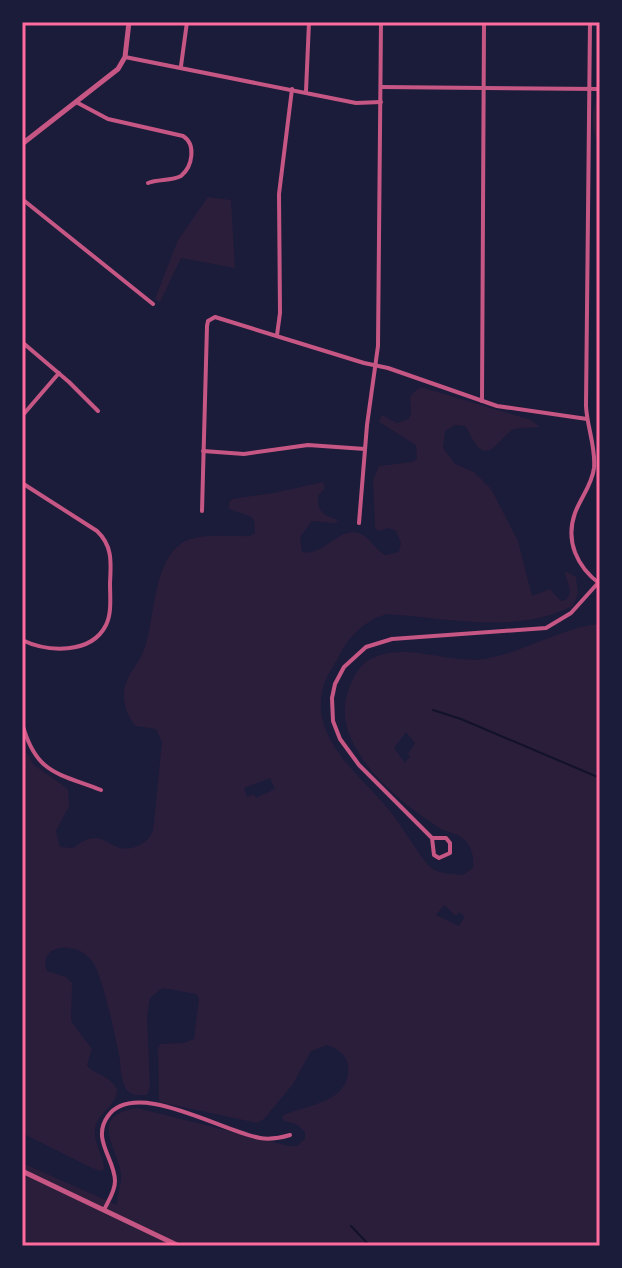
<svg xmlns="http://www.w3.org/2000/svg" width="622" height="1268" font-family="'Exo 2',sans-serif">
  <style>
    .green { fill: #2a1e3b; fill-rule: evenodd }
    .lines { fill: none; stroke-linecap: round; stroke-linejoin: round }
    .stream { stroke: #12122b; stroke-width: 2 }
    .minor { stroke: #c65784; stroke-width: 4 }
    .tertiary { stroke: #c65784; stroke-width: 5 }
    .neatline { fill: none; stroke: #ff6b9d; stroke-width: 3 }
  </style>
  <rect width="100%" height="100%" fill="#1b1b3a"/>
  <!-- green -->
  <g class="green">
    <path d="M600 96V145C591 135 590 105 600 96Z"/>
    <path d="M208 197 231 200 235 268 181 258 160 302 155 299 178 240Z"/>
    <path d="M421 387 531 420 540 427C532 428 522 427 514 429 502 434 492 459 479 448 473 443 470 432 465 426L455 425 445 431 443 448 455 464 474 472 491 489 518 541 532 596 550 589 561 601 566 600C575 589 565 582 565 571L576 577 578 594 573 606C514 635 450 618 387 614 365 620 348 637 338 658 333 666 327 676 324 685 307 738 361 775 389 810 400 822 423 863 433 869 442 874 453 874 463 875L473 868C474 857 472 848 465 840 457 832 446 833 438 827 400 803 331 747 347 695 352 679 359 663 375 657 410 643 449 664 484 659 523 653 565 626 600 624V1246H22V1163L117 1205C117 1195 122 1184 121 1173 115 1143 89 1116 137 1108L289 1146H297L305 1139V1132L296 1124 284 1121 282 1116C304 1105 352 1103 348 1066 347 1055 337 1048 327 1045L311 1051 293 1084 264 1119 257 1123 159 1102 158 1048 161 1044 184 1043 194 1039 199 999 196 994 162 988 150 998 147 1016 150 1087 147 1095H134C129 1092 128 1092 125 1087 120 1076 121 1062 118 1050 113 1027 105 987 95 966 82 939 36 942 47 971L66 977 72 983 71 1021 92 1049 87 1065C94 1075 107 1073 117 1089 117 1107 98 1111 95 1129 93 1143 104 1156 104 1169L100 1171 92 1168 22 1133V746L34 765 68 789 69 806 56 831 60 847 73 848C80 843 87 837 97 838 103 839 109 843 115 846 129 853 147 845 153 831L162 742 156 729 136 726C128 718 123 704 124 692 126 674 140 663 145 647 155 617 153 562 182 543 199 532 231 537 250 536L255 533 254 520 250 516 229 509V503L232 499 274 493 323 482 325 488 318 496C317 513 324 515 338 520L335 523 312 521 300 537 302 552C325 557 340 524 361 534 370 538 376 550 385 555L399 552 401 543 396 531 389 528 378 531 375 527 373 480 379 466 412 462 417 459 416 445 379 422 382 415 397 423 409 419C416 404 401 399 421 387ZM406 732 415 743 408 754 410 756 405 763 394 748ZM270 778 275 789 256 798 254 794 247 797 244 788ZM444 905 456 916 459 912 465 917 459 926 436 915Z"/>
  </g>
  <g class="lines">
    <!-- stream -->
    <g class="stream">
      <path d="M433 710 461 719 600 778"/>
      <path d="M351 1226 370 1246"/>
    </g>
    <!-- minor -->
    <g class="minor">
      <path d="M590 22 586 406C587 427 596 447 594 468 592 485 581 497 575 513 565 541 577 567 600 584"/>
      <path d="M125 57 356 103 381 102"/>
      <path d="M181 66 187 22"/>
      <path d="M381 87 600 89"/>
      <path d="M306 91 309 22"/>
      <path d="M76 102 108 119 183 136C196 144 193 166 181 176 172 181 158 179 148 183"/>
      <path d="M22 199 153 304"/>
      <path d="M277 335 280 313 279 194 292 89"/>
      <path d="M22 342 69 382 98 411"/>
      <path d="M482 401 484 22"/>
      <path d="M22 416 59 373"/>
      <path d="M203 451 244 454 308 445 365 449"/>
      <path d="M22 483 97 531C113 546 111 563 110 583 110 597 112 613 106 625 91 655 47 652 22 640"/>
      <path d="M202 511 207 326 208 321 215 317 364 363 388 368 497 406 587 419"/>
      <path d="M359 523 367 425 378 346 381 22"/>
      <path d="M22 723C36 774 57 773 101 790"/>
      <path d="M432 838H446L450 843V853L439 858 434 855 432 838 359 765 340 739 333 721 332 698 335 684 344 667 366 647 392 639 546 628 571 613 598 583"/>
      <path d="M104 1210C108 1201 115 1192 115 1181 115 1159 91 1139 108 1116 135 1078 223 1132 260 1138 271 1140 280 1138 290 1135"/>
    </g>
    <!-- tertiary -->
    <g class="tertiary">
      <path d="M22 144 118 69 125 57 129 22"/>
      <path d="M22 1171 179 1246"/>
    </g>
  </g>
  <!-- border -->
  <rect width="622" height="1268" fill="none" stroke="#1b1b3a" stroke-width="48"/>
  <rect x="24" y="24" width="574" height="1220" class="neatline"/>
</svg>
